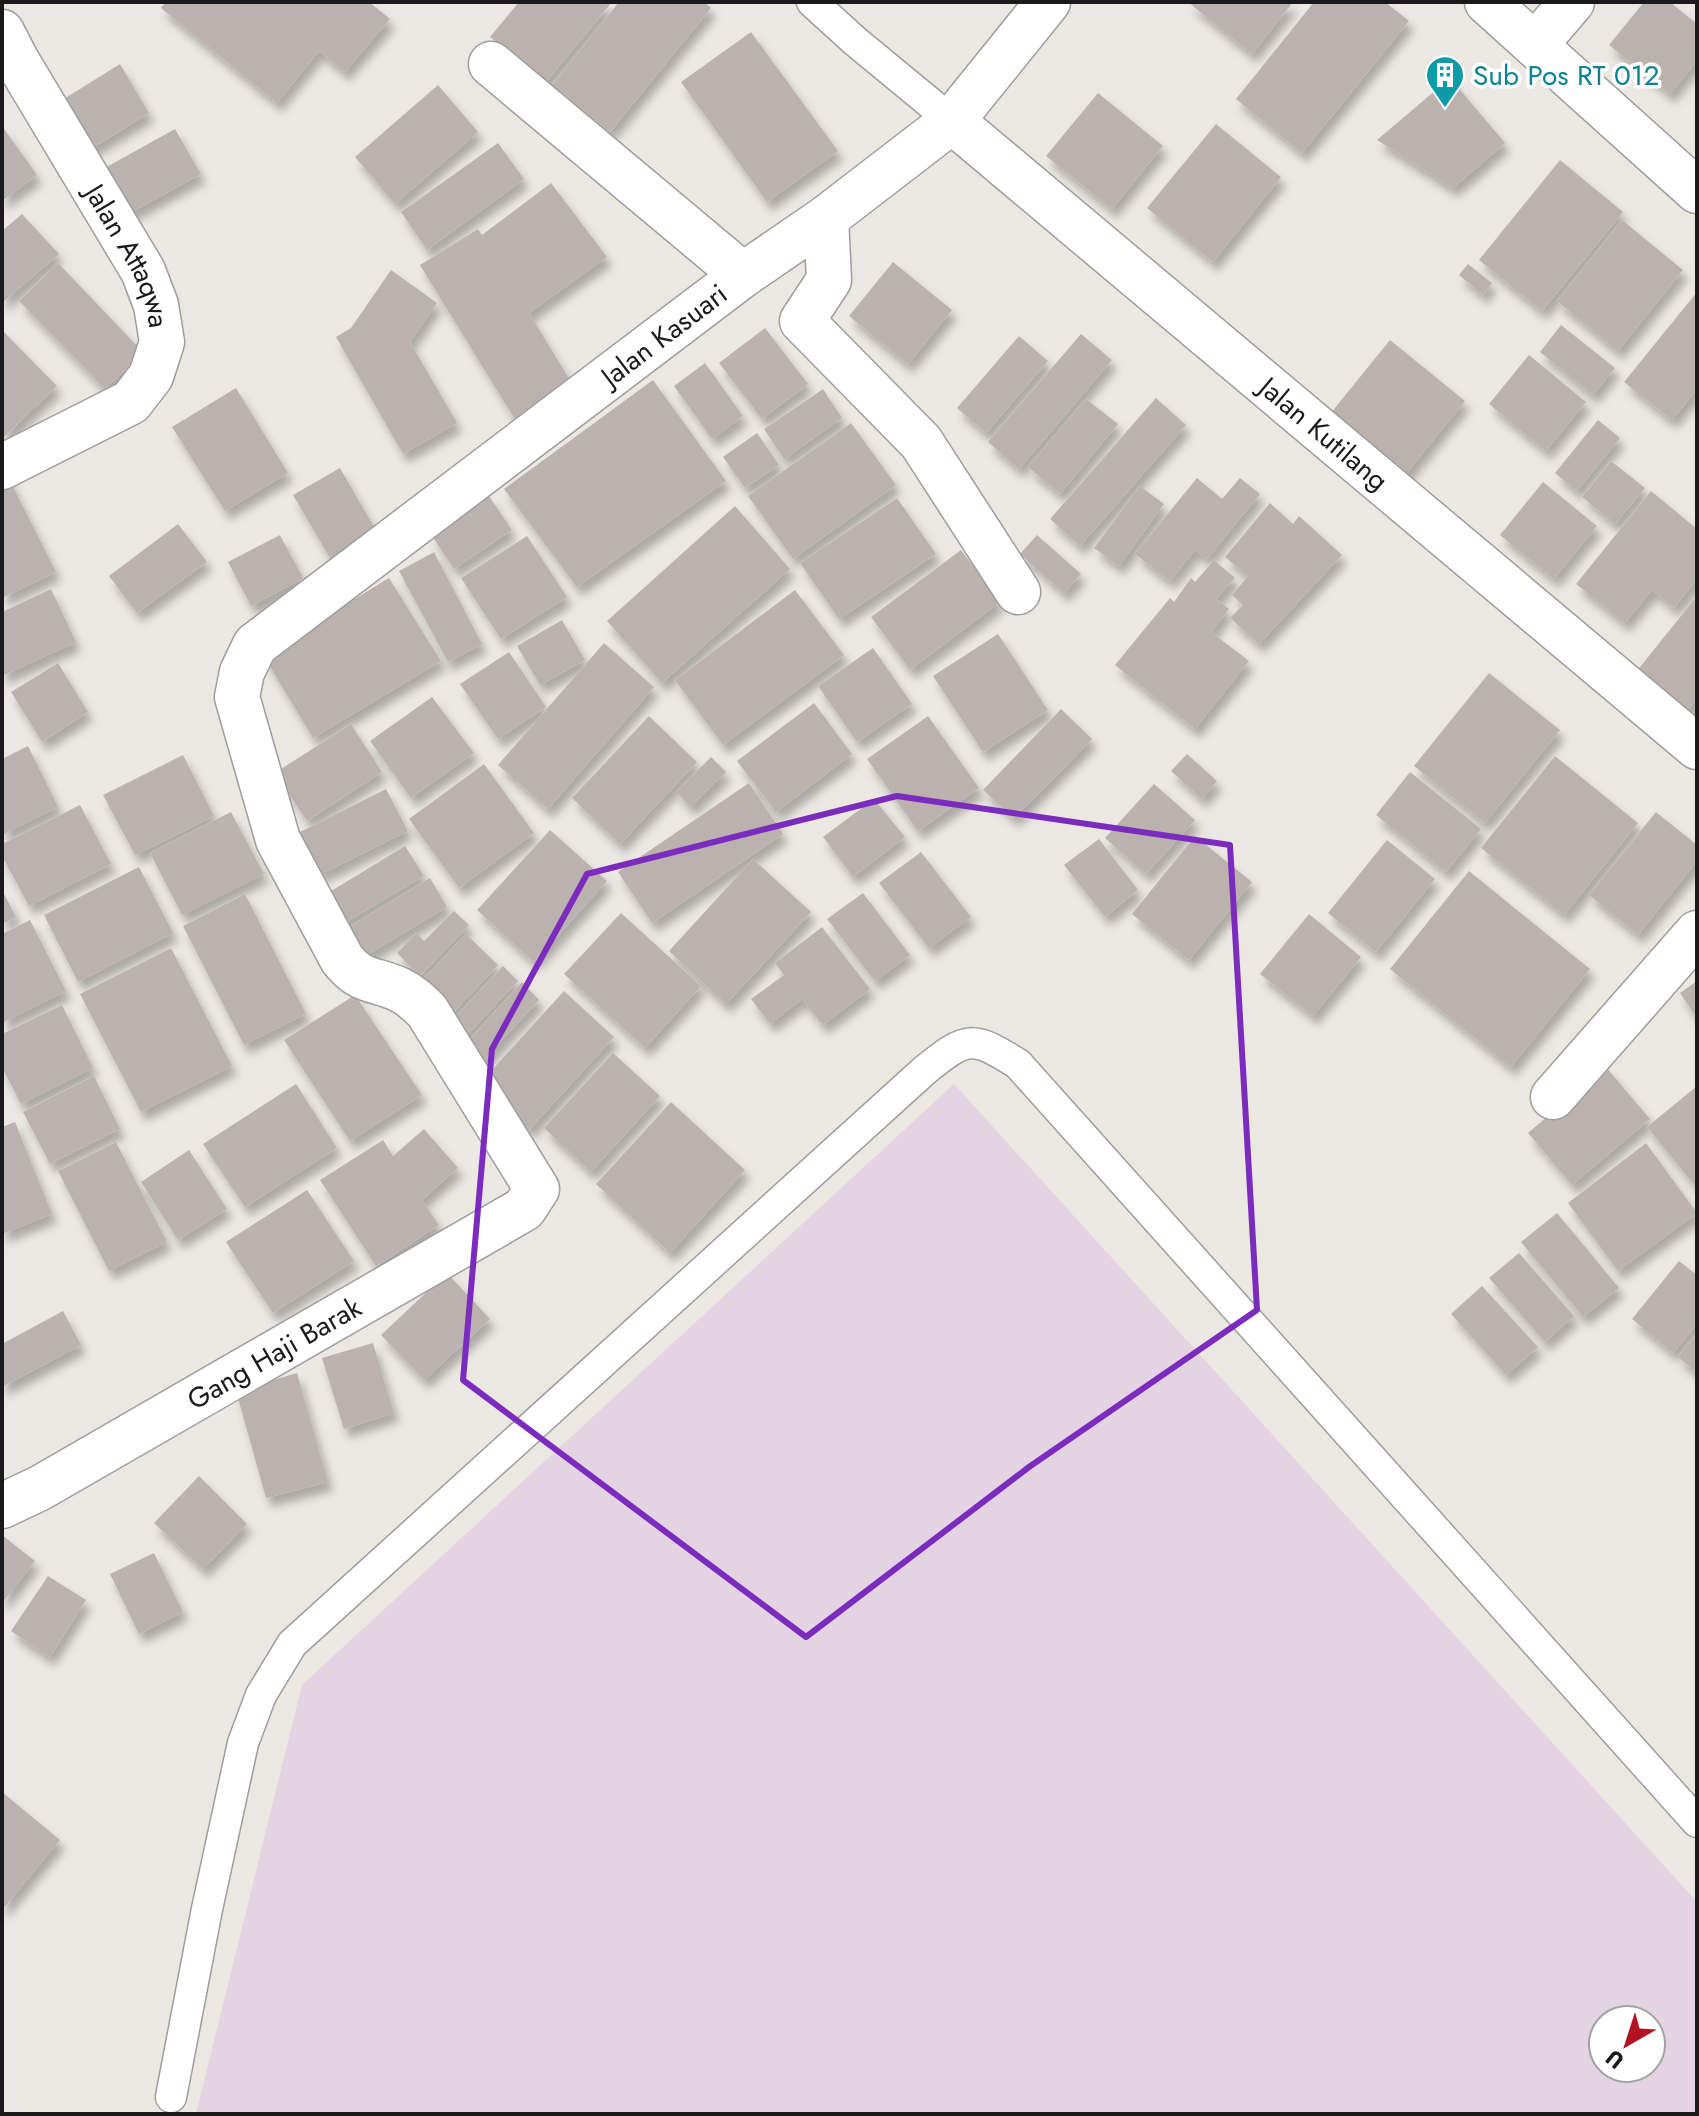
<svg xmlns="http://www.w3.org/2000/svg" width="1699" height="2116" font-family="Jost,sans-serif">
  <style>
    .industrial { fill: #e4d3e2; fill-rule: evenodd }
    .building { fill: #bbb2ae; filter: url(#shadow) }
    .lines { fill: none; stroke-linecap: round; stroke-linejoin: round }
    .service-casing { stroke: #9e9e9e; stroke-width: 33 }
    .minor-casing { stroke: #9e9e9e; stroke-width: 47 }
    .service { stroke: #fff; stroke-width: 30 }
    .minor { stroke: #fff; stroke-width: 44 }
    .marked { fill: none; stroke: #7b2cbf; stroke-width: 6; stroke-linejoin: round }
    .labels { text-anchor: middle; stroke-width: 7; stroke-linejoin: round; paint-order: stroke }
    .culture-label { font-size: 28px; fill: #0d838f; stroke: #fff; text-anchor: start }
    .street-label { font-size: 28px; fill: #1a1a1a; stroke: #fff }
  </style>
  <defs>
    <filter id="shadow"><feDropShadow dx="5" dy="9" stdDeviation="4" flood-color="#0004"/></filter>
  </defs>
  <rect width="100%" height="100%" fill="#ebe7e1"/>
  <!-- industrial -->
  <path class="industrial" d="M954 1084 1697 1902V2114H196L302 1685ZM1603 2020H1651V2068H1603Z"/>
  <!-- building -->
  <g class="building">
    <path d="M166 2H369L390 19 345 72 319 51 277 103 161 8Z"/>
    <path d="M519 2H612L546 82 490 37Z"/>
    <path d="M619 2H704L711 8 610 132 552 85Z"/>
    <path d="M1188 2H1293L1252 54Z"/>
    <path d="M1314 2H1385L1409 21 1302 153 1236 99Z"/>
    <path d="M1644 2H1670L1697 24V61L1670 94 1609 45Z"/>
    <path d="M751 32 838 151 767 202 681 82Z"/>
    <path d="M120 64 149 113 89 150 59 102Z"/>
    <path d="M1450 78 1505 143 1453 188 1377 140Z"/>
    <path d="M438 85 478 132 395 204 355 157Z"/>
    <path d="M1098 93 1163 146 1112 209 1046 156Z"/>
    <path d="M1216 124 1281 177 1213 262 1147 208Z"/>
    <path d="M2 126 37 175 2 201Z"/>
    <path d="M175 129 201 174 128 214 103 169Z"/>
    <path d="M498 143 524 179 427 250 401 212Z"/>
    <path d="M1560 160 1623 212 1542 311 1479 260Z"/>
    <path d="M551 183 607 257 529 313 573 385 516 421 420 265 478 229 482 235Z"/>
    <path d="M22 214 59 254 2 303V231Z"/>
    <path d="M1622 220 1683 270 1618 351 1557 301Z"/>
    <path d="M893 262 952 310 908 364 849 316Z"/>
    <path d="M58 263 143 352 105 389 19 301Z"/>
    <path d="M1468 264 1492 283 1483 295 1459 275Z"/>
    <path d="M391 270 437 303 410 342 457 423 403 454 336 337 351 328Z"/>
    <path d="M1697 292V389L1672 420 1624 382Z"/>
    <path d="M1561 325 1615 368 1593 395 1540 352Z"/>
    <path d="M765 328 808 384 762 419 719 363Z"/>
    <path d="M2 330 57 386 2 439Z"/>
    <path d="M1081 334 1112 360 1019 469 988 442Z"/>
    <path d="M1019 336 1048 361 986 433 957 408Z"/>
    <path d="M1390 340 1465 401 1405 475 1330 414Z"/>
    <path d="M1529 355 1586 402 1546 451 1489 404Z"/>
    <path d="M705 363 743 416 712 439 674 386Z"/>
    <path d="M653 380 726 481 577 587 504 489Z"/>
    <path d="M236 388 288 473 225 511 172 427Z"/>
    <path d="M823 389 842 418 784 459 764 429Z"/>
    <path d="M1156 398 1186 425 1080 546 1050 519Z"/>
    <path d="M1086 399 1118 424 1060 494 1028 467Z"/>
    <path d="M1598 420 1620 438 1577 491 1555 473Z"/>
    <path d="M851 423 896 485 793 559 748 496Z"/>
    <path d="M757 433 779 465 745 488 723 457Z"/>
    <path d="M1611 461 1645 488 1615 524 1582 497Z"/>
    <path d="M340 468 382 541 336 568 293 495Z"/>
    <path d="M6 473 56 572 2 598V475Z"/>
    <path d="M1197 478 1222 499 1240 478 1260 494 1207 559 1195 550 1170 581 1135 554Z"/>
    <path d="M1543 482 1597 526 1554 579 1500 535Z"/>
    <path d="M1140 486 1164 504 1119 566 1094 548Z"/>
    <path d="M1651 491 1697 529V579L1674 608 1652 590 1625 623 1576 584Z"/>
    <path d="M489 496 512 530 454 569 432 536Z"/>
    <path d="M897 498 936 554 839 619 800 563Z"/>
    <path d="M1270 503 1293 524 1299 516 1342 555 1259 644 1230 618 1243 605 1232 595 1248 576 1225 557Z"/>
    <path d="M735 506 790 569 662 683 607 621Z"/>
    <path d="M178 524 207 562 137 613 109 576Z"/>
    <path d="M280 535 303 578 251 606 228 562Z"/>
    <path d="M1037 535 1081 574 1064 593 1020 554Z"/>
    <path d="M527 536 567 597 501 639 461 578Z"/>
    <path d="M961 550 1000 602 910 670 871 617Z"/>
    <path d="M434 552 482 644 448 662 399 571Z"/>
    <path d="M1214 560 1235 578 1216 599 1229 609 1211 632 1249 661 1195 729 1115 665 1170 598 1174 602 1191 578 1195 582Z"/>
    <path d="M389 578 441 661 313 738 263 655Z"/>
    <path d="M51 589 76 642 2 676V612Z"/>
    <path d="M795 590 844 655 723 745 675 680Z"/>
    <path d="M1697 596V698L1678 722 1628 682Z"/>
    <path d="M562 620 585 660 540 685 517 646Z"/>
    <path d="M998 634 1048 710 983 752 933 676Z"/>
    <path d="M604 643 654 687 548 809 498 765Z"/>
    <path d="M873 648 912 704 857 742 818 686Z"/>
    <path d="M509 652 546 707 498 739 460 684Z"/>
    <path d="M58 663 88 712 42 742 11 692Z"/>
    <path d="M1489 673 1560 730 1485 823 1414 766Z"/>
    <path d="M432 697 474 753 411 798 370 741Z"/>
    <path d="M814 703 852 754 776 812 737 761Z"/>
    <path d="M1061 709 1092 739 1014 818 983 790Z"/>
    <path d="M649 716 697 762 620 844 572 798Z"/>
    <path d="M928 716 979 788 918 831 867 759Z"/>
    <path d="M351 724 382 772 307 821 275 773Z"/>
    <path d="M28 746 58 807 2 835V759Z"/>
    <path d="M1187 754 1217 781 1202 799 1171 771Z"/>
    <path d="M183 755 214 816 135 855 103 795Z"/>
    <path d="M1555 756 1638 823 1564 915 1481 848Z"/>
    <path d="M711 757 726 772 691 807 676 792Z"/>
    <path d="M484 764 534 833 459 888 409 819Z"/>
    <path d="M1410 772 1481 829 1446 872 1376 815Z"/>
    <path d="M749 783 783 834 652 923 618 872Z"/>
    <path d="M1154 784 1195 820 1146 874 1105 838Z"/>
    <path d="M386 789 408 831 319 875 298 833Z"/>
    <path d="M874 799 905 837 853 877 823 837Z"/>
    <path d="M80 805 111 864 29 906 2 856V844Z"/>
    <path d="M231 812 264 874 182 915 150 853Z"/>
    <path d="M1656 812 1697 845V861L1638 935 1589 895Z"/>
    <path d="M550 830 607 881 534 962 477 910Z"/>
    <path d="M1195 836 1252 882 1189 960 1132 914Z"/>
    <path d="M1099 839 1138 890 1105 917 1064 865Z"/>
    <path d="M1387 840 1435 879 1376 952 1328 913Z"/>
    <path d="M405 846 424 876 336 928 318 899Z"/>
    <path d="M921 852 971 917 929 948 879 883Z"/>
    <path d="M753 859 811 912 726 1004 669 951Z"/>
    <path d="M139 867 173 933 78 982 44 915Z"/>
    <path d="M1469 871 1590 969 1511 1067 1390 969Z"/>
    <path d="M430 878 447 907 355 962 338 934Z"/>
    <path d="M2 890 16 917 2 924Z"/>
    <path d="M863 893 910 955 875 981 827 919Z"/>
    <path d="M245 894 306 1014 244 1045 183 926Z"/>
    <path d="M454 911 469 925 420 976 397 953 416 933 424 941Z"/>
    <path d="M621 913 701 986 645 1048 564 974Z"/>
    <path d="M1309 914 1361 957 1313 1016 1260 974Z"/>
    <path d="M30 920 66 991 2 1023V934Z"/>
    <path d="M822 927 870 989 823 1025 802 999 770 1024 751 999 784 975 775 963Z"/>
    <path d="M466 934 498 965 449 1017 416 987Z"/>
    <path d="M171 948 232 1066 141 1112 80 994Z"/>
    <path d="M503 966 518 981 464 1038 449 1024Z"/>
    <path d="M1697 981V1018L1680 993Z"/>
    <path d="M522 982 539 1000 479 1065 461 1049Z"/>
    <path d="M564 991 614 1037 529 1130 479 1084Z"/>
    <path d="M355 995 422 1095 350 1141 284 1040Z"/>
    <path d="M62 1005 93 1068 21 1104 2 1067V1034Z"/>
    <path d="M613 1053 660 1096 591 1172 544 1128Z"/>
    <path d="M1606 1067 1650 1119 1572 1185 1528 1133Z"/>
    <path d="M94 1076 120 1129 50 1164 23 1112Z"/>
    <path d="M296 1084 337 1148 245 1207 203 1144Z"/>
    <path d="M1697 1086V1188L1647 1127Z"/>
    <path d="M671 1102 745 1170 670 1253 596 1184Z"/>
    <path d="M15 1122 52 1214 2 1234V1127Z"/>
    <path d="M424 1129 458 1168 422 1200 439 1225 376 1266 320 1180 383 1140 393 1156Z"/>
    <path d="M116 1142 167 1242 109 1271 58 1171Z"/>
    <path d="M1646 1143 1697 1213 1618 1271 1568 1203Z"/>
    <path d="M189 1150 227 1209 178 1240 141 1182Z"/>
    <path d="M307 1190 354 1261 273 1313 226 1242Z"/>
    <path d="M1557 1213 1619 1288 1583 1317 1521 1242Z"/>
    <path d="M1519 1253 1574 1316 1545 1342 1489 1278Z"/>
    <path d="M1679 1261 1697 1275V1324L1673 1353 1632 1319Z"/>
    <path d="M447 1273 490 1319 424 1380 381 1335Z"/>
    <path d="M1482 1286 1538 1347 1506 1375 1451 1314Z"/>
    <path d="M63 1311 81 1345 2 1387V1344Z"/>
    <path d="M1697 1334V1373L1678 1357Z"/>
    <path d="M373 1343 394 1413 344 1429 322 1358Z"/>
    <path d="M297 1373 328 1482 266 1498 236 1391Z"/>
    <path d="M199 1476 247 1524 203 1569 154 1523Z"/>
    <path d="M2 1535 35 1561 2 1603Z"/>
    <path d="M154 1553 183 1612 139 1634 110 1574Z"/>
    <path d="M48 1576 86 1600 50 1657 11 1631Z"/>
    <path d="M2 1792 60 1840 2 1910Z"/>
  </g>
  <g class="lines">
    <!-- service casing -->
    <g class="service-casing">
      <g id="service">
        <path d="M812 2 855 41 952 121"/>
        <path d="M171 2097 207 1909 243 1743 261 1695 292 1644 925 1070C967 1036 972 1035 1018 1064L1697 1822"/>
      </g>
    </g>
    <!-- minor casing -->
    <g class="minor-casing">
      <g id="minor">
        <path d="M1487 2 1697 191"/>
        <path id="s1" d="M2 32 17 61 143 271 156 305 162 342 151 376 131 402 2 467"/>
        <path d="M1535 45 1572 2"/>
        <path d="M491 64 743 275"/>
        <path id="s2" d="M952 121 1697 747"/>
        <path d="M826 218 829 280 802 321 921 442 1018 592"/>
        <path d="M1553 1097 1697 933"/>
        <path id="s3" d="M2 1506 40 1488 524 1209 537 1189 427 1011C419 1003 411 995 400 990 376 978 361 984 342 959L278 840 237 697 242 672 255 645 743 275 826 218 952 121 1048 2"/>
      </g>
    </g>
    <!-- service -->
    <use href="#service" class="service"/>
    <!-- minor -->
    <use href="#minor" class="minor"/>
  </g>
  <!-- marked area -->
  <path class="marked" d="M897 796 1230 845 1257 1310 1029 1467 806 1637 463 1380 492 1049 587 874Z"/>
  <!-- icons -->
  <defs>
    <g id="building-pin" transform="scale(2)"><path d="M0 17L-7.5 6A9.5 9.5 0 1 1 7.5 6Z" fill="#0f9aa8" stroke="#fff"/><path d="M-4-6H4V6H1V3H-1V6H-4ZM-2.5-4.3h1.7v1.8h-1.7ZM.8-4.3h1.7v1.8H.8ZM-2.5-1h1.7V.8h-1.7ZM.8-1h1.7V.8H.8Z" fill="#fff"/></g>
  </defs>
  <g fill-rule="evenodd">
    <use href="#building-pin" x="1445" y="75"/>
  </g>
  <g class="labels">
    <!-- culture labels -->
    <g class="culture-label">
      <text x="1473" y="85">Sub Pos RT 012</text>
    </g>
    <!-- street labels -->
    <g class="street-label">
      <text dy="10" stroke="none"><textPath href="#s1" startOffset="258">Jalan Attaqwa</textPath></text>
      <text dy="10" stroke="none"><textPath href="#s3" startOffset="1788">Jalan Kasuari</textPath></text>
      <text dy="10" stroke="none"><textPath href="#s2" startOffset="486">Jalan Kutilang</textPath></text>
      <text dy="10" stroke="none"><textPath href="#s3" startOffset="312">Gang Haji Barak</textPath></text>
    </g>
  </g>
  <!-- border -->
  <rect width="1699" height="2116" fill="none" stroke="#1a1a1a" stroke-width="8"/>
  <!-- north arrow -->
  <g transform="translate(1627 2044) rotate(219)"><circle r="38" fill="#ffffff" stroke="#a3a3a3" stroke-width="2"/>
  <path d="M0-6L14 30L0 20L-14 30Z" fill="#b21323"/>
  <text y="-12" font-size="22" font-weight="bold" text-anchor="middle" fill="#1a1a1a">U</text>
  </g>
</svg>
